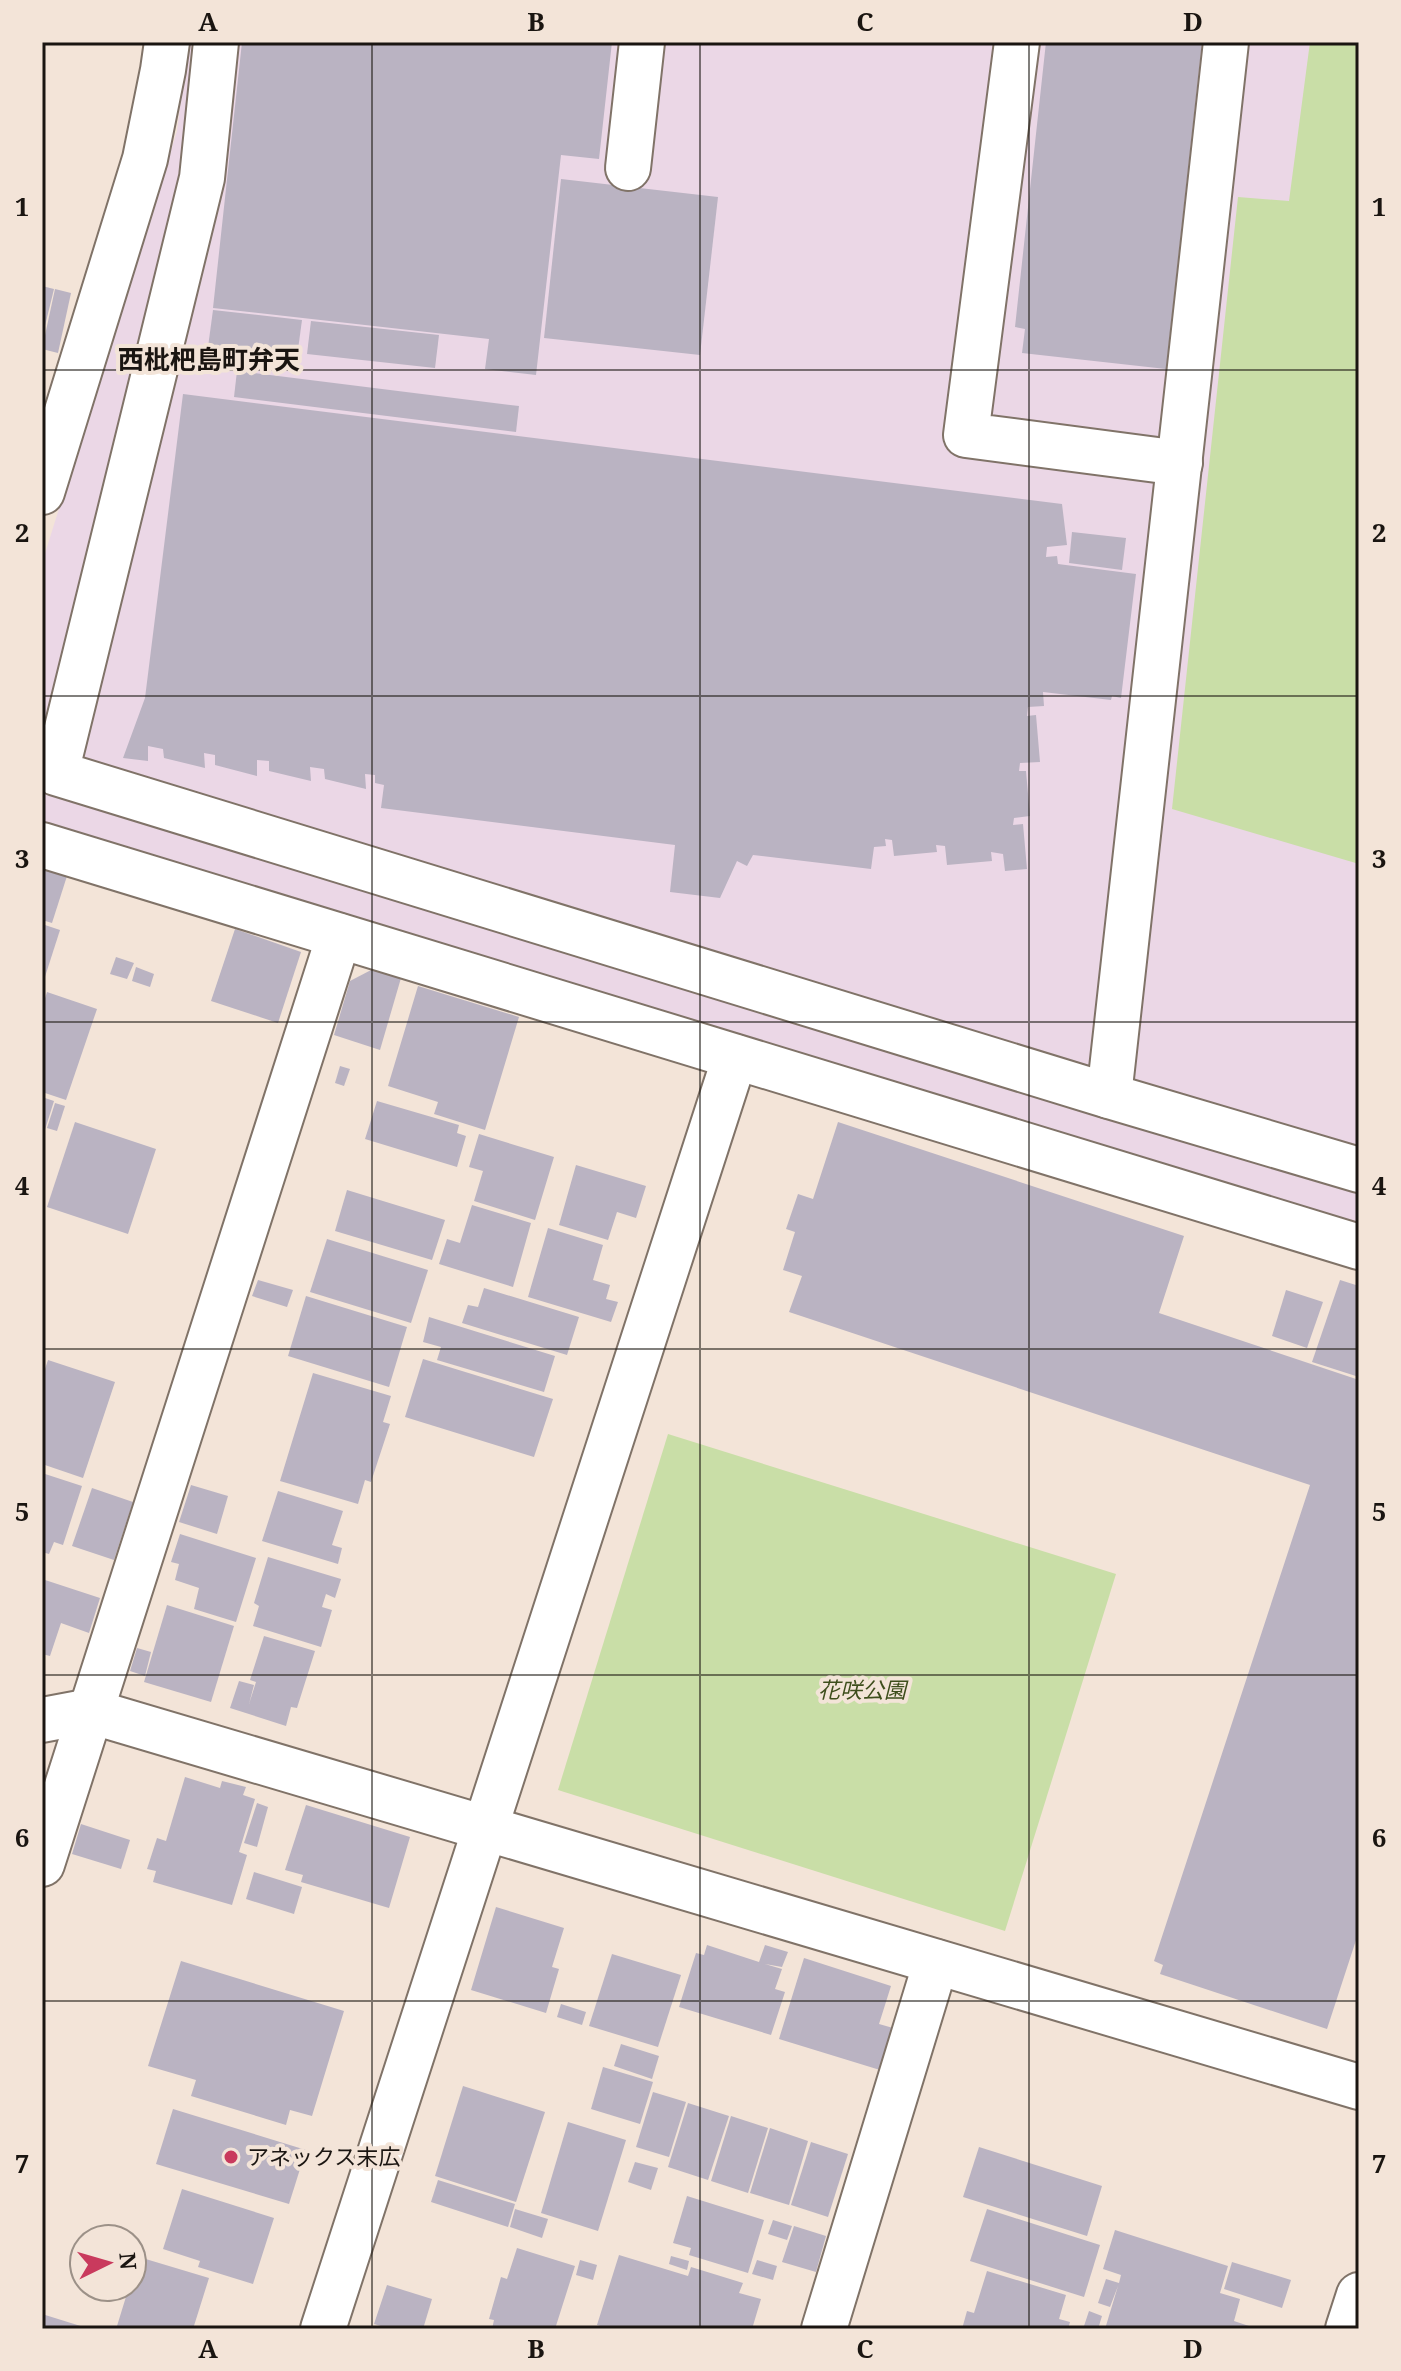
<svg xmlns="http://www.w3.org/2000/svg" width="1401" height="2371" font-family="'Noto Serif','Noto Sans JP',serif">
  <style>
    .industrial { fill: #ebd7e6 }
    .green { fill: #c9dea7 }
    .building { fill: #bab3c2 }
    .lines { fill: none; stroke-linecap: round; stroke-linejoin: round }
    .minor-casing { stroke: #807368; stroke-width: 48 }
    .minor { stroke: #fff; stroke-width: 44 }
    .grid { fill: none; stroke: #1a1511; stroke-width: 2; stroke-opacity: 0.55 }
    .poi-dot { fill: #c93a5d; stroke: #f3e4d8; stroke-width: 3 }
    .labels { text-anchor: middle; stroke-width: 8; stroke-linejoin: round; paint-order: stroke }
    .park-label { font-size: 22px; font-style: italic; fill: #3e4e1c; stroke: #f3e4d8 }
    .poi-label { font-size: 22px; fill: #1a1511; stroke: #f3e4d8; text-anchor: start }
    .quarter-label { font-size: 26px; font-weight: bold; fill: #1a1511; stroke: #f3e4d8 }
    .neatline { fill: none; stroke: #1a1511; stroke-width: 3 }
    .grid-label { font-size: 26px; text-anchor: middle; font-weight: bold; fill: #1a1511 }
  </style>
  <rect width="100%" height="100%" fill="#f3e4d8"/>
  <!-- industrial -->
  <path class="industrial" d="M188 42H1359V1226L42 824V563L177 131Z"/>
  <!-- green -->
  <g class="green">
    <path d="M1310 42H1359V864L1172 809 1238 197 1289 201Z"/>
    <path d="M668 1434 1116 1574 1005 1931 558 1790Z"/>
  </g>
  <!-- building -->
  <g class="building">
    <path d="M242 42H612L599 159 561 155 536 375 485 369 489 339 213 308Z"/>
    <path d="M1046 42H1202L1166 369 1022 353 1025 329 1015 327Z"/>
    <path d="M561 179 718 197 700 355 544 338Z"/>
    <path d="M42 286 54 289 43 334H42Z"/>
    <path d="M55 289 71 293 58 353 42 349Z"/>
    <path d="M213 310 302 320 297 357 208 347Z"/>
    <path d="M311 321 439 335 435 368 307 354Z"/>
    <path d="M237 371 519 406 516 432 234 397Z"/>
    <path d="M183 394 1062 504 1067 545 1047 547 1046 557 1057 556 1058 564 1136 574 1121 698 1112 696 1111 700 1043 692 1044 706 1028 707 1027 716 1036 715 1040 762 1020 763 1019 771H1026L1030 816 1014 818 1013 825 1023 824 1027 869 1005 871 1003 854 991 852 992 861 947 865 945 846 936 845 937 852 894 856 892 840 885 839 886 846 874 847 871 869 753 855 747 866 737 861 720 898 670 892 675 845 381 808 384 785 375 783V775L365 774 366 789 325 779 324 769 310 767 311 781 269 771V761L257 760V776L215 765V755L204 753 205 768 164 758 163 749 148 746V761L123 758 145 698Z"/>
    <path d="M1072 532 1126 538 1122 570 1069 563Z"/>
    <path d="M42 868 67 876 52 923 42 920Z"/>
    <path d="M42 924 60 930 43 983H42Z"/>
    <path d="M235 929 301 952 278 1023 211 1001Z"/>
    <path d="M116 957 134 963 127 979 110 974Z"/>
    <path d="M136 967 154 974 150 987 132 981Z"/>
    <path d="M373 969 401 978 380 1050 334 1035 350 981Z"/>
    <path d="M418 986 519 1017 485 1130 434 1114 438 1102 388 1086Z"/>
    <path d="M47 992 97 1009 66 1100 42 1092V1008Z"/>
    <path d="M340 1066 350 1069 344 1086 335 1083Z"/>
    <path d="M42 1097 54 1101 43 1136H42Z"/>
    <path d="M377 1101 459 1125 457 1133 466 1136 457 1167 365 1139Z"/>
    <path d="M55 1103 65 1106 57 1131 47 1128Z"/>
    <path d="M75 1122 156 1149 128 1234 47 1207Z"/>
    <path d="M838 1122 1184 1236 1159 1313 1359 1380V1931L1327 2029 1160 1974 1163 1965 1154 1961 1310 1485 789 1312 802 1276 783 1270 795 1232 786 1229 798 1194 813 1199Z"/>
    <path d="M479 1134 554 1157 535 1220 474 1201 483 1171 469 1167Z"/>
    <path d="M576 1165 646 1186 636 1218 617 1212 608 1240 559 1225Z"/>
    <path d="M347 1190 445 1220 432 1260 335 1231Z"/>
    <path d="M472 1205 531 1223 513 1287 439 1264 447 1239 460 1243Z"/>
    <path d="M548 1228 603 1245 593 1280 610 1285 606 1299 618 1302 611 1322 528 1297Z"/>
    <path d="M327 1239 428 1270 411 1323 310 1292Z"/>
    <path d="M258 1280 293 1290 287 1307 252 1296Z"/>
    <path d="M1340 1280 1359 1286V1377L1312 1362Z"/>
    <path d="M484 1288 579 1317 567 1355 462 1323 468 1305 478 1307Z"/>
    <path d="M1286 1290 1323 1302 1307 1348 1272 1336Z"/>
    <path d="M306 1296 407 1327 389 1387 288 1356Z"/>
    <path d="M429 1317 555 1356 544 1392 437 1360 441 1347 423 1342Z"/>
    <path d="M423 1359 553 1399 534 1457 405 1417Z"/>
    <path d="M48 1360 115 1382 83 1478 42 1464V1378Z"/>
    <path d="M313 1373 391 1396 383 1422 390 1424 371 1482 365 1480 358 1504 280 1481Z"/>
    <path d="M42 1473 82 1486 63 1545 54 1542 49 1554 42 1552Z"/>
    <path d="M191 1485 228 1496 217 1534 179 1522Z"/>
    <path d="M92 1488 133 1502 114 1560 72 1546Z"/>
    <path d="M278 1491 343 1511 332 1545 342 1548 338 1564 262 1541Z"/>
    <path d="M180 1534 256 1558 236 1622 194 1609 199 1588 175 1580 179 1564 171 1562Z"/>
    <path d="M268 1557 341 1579 335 1598 326 1594 322 1607 332 1610 321 1647 253 1626 259 1606 254 1603Z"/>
    <path d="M42 1579 100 1598 89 1633 61 1623 50 1656 42 1654Z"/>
    <path d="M167 1605 234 1626 211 1702 144 1682Z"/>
    <path d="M264 1636 315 1651 297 1708 291 1707 286 1726 230 1708 239 1681 254 1685 249 1704 256 1682 250 1680Z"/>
    <path d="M137 1648 151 1652 145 1676 130 1671Z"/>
    <path d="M185 1777 220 1788 222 1781 246 1787 243 1795 255 1799 239 1852 247 1855 232 1905 153 1882 156 1871 147 1869 157 1838 166 1841Z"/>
    <path d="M257 1803 268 1807 257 1847 244 1843Z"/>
    <path d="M306 1805 410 1837 389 1908 301 1882 303 1875 285 1870Z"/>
    <path d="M81 1824 130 1840 121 1869 72 1854Z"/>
    <path d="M254 1872 302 1887 294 1914 246 1899Z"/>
    <path d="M496 1907 564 1928 552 1967 559 1969 546 2013 471 1990Z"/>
    <path d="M707 1945 759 1962 765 1945 788 1952 782 1967 765 1964 782 1969 775 1989 785 1992 771 2035 679 2007 696 1953 704 1955Z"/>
    <path d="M612 1954 681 1975 658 2047 589 2026Z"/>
    <path d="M804 1958 891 1986 879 2024 893 2028 880 2070 779 2039Z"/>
    <path d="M181 1961 344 2011 312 2116 290 2110 286 2125 191 2096 196 2080 148 2066Z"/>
    <path d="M561 2004 586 2012 582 2025 557 2017Z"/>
    <path d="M621 2044 659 2056 652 2079 614 2066Z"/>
    <path d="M603 2067 653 2082 640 2124 591 2109Z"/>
    <path d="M463 2086 545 2112 516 2202 435 2176Z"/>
    <path d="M653 2092 686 2102 669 2157 636 2147Z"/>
    <path d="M688 2103 729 2116 708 2180 668 2167Z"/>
    <path d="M173 2109 306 2150 289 2204 156 2164Z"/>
    <path d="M731 2116 768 2128 748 2193 711 2181Z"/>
    <path d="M568 2122 626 2140 598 2231 541 2213Z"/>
    <path d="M770 2128 808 2141 789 2205 750 2193Z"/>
    <path d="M811 2142 848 2154 828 2217 791 2205Z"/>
    <path d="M979 2147 1102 2186 1087 2236 963 2197Z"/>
    <path d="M635 2162 658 2168 651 2190 628 2182Z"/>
    <path d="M438 2180 515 2204 508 2227 431 2202Z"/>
    <path d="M182 2189 274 2218 253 2284 198 2267 200 2261 163 2249Z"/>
    <path d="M687 2196 764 2220 748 2273 689 2255 691 2248 673 2243Z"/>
    <path d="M515 2209 548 2219 542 2238 510 2227Z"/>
    <path d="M987 2209 1100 2245 1084 2297 970 2261Z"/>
    <path d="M773 2220 792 2226 787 2240 768 2234Z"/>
    <path d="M794 2226 826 2236 816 2272 782 2262Z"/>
    <path d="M1115 2230 1228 2266 1220 2293 1240 2299 1234 2321 1258 2329H1105L1118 2286 1110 2307 1098 2303 1106 2279 1119 2283 1121 2275 1103 2269Z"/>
    <path d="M517 2248 575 2266 555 2329H492L494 2320 489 2319 501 2277 507 2279Z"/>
    <path d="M619 2255 688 2276 691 2267 743 2283 739 2293 761 2299 752 2329H610L597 2325Z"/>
    <path d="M671 2256 689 2261 687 2270 669 2264Z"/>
    <path d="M139 2257 209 2278 193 2329H126L117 2326 129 2287H132V2278Z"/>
    <path d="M580 2260 597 2265 593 2280 576 2275Z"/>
    <path d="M757 2260 777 2266 773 2280 752 2274Z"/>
    <path d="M1232 2262 1291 2280 1282 2308 1224 2289Z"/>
    <path d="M987 2271 1066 2295 1059 2319 1070 2322 1068 2329H962L967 2311 974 2313Z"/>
    <path d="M387 2285 432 2299 423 2329H391L374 2324Z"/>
    <path d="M1089 2311 1102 2316 1098 2329H1083Z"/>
    <path d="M42 2314 87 2328V2329H42Z"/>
  </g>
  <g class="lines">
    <!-- minor casing -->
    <g class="minor-casing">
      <g id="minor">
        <path d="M216 42 202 178 56 773 1109 1096 1359 1170"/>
        <path d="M1017 42 966 435 1180 463"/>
        <path d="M628 168 642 42"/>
        <path d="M42 492 145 159 163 70 167 42"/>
        <path d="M42 845 1359 1247"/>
        <path d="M1109 1096 1226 42"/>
        <path d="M42 1720 90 1711 1359 2087"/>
        <path d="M42 1864 339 936"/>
        <path d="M323 2329 735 1057"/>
        <path d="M824 2329 936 1962"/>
        <path d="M1348 2329 1359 2295"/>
      </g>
    </g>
    <!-- minor -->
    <use href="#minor" class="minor"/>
  </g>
  <!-- grid -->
  <path class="grid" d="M372 42V2329M700 42V2329M1029 42V2329M42 370H1359M42 696H1359M42 1022H1359M42 1349H1359M42 1675H1359M42 2001H1359"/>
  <!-- markers -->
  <circle class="poi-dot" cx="231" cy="2157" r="8"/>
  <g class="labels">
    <!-- park labels -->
    <g class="park-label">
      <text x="862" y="1698">花咲公園</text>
    </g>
    <!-- poi labels -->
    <g class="poi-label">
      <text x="247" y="2165">アネックス末広</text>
    </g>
    <!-- quarter labels -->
    <g class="quarter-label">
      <text x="209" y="369">西枇杷島町弁天</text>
    </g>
  </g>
  <!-- border -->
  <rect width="1401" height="2371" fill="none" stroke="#f3e4d8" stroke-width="88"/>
  <!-- north arrow -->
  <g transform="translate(108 2263) rotate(85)"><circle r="38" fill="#f3e4d8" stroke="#9c9188" stroke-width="2"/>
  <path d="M0-6L14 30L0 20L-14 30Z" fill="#c93a5d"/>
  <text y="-12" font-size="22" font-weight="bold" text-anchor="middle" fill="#1a1511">N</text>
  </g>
  <rect x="44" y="44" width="1313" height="2283" class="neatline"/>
  <g class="grid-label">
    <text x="208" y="31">A</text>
    <text x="536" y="31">B</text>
    <text x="865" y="31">C</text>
    <text x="1193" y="31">D</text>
    <text x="22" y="216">1</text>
    <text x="1379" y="216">1</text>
    <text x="22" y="542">2</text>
    <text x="1379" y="542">2</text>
    <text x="22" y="868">3</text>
    <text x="1379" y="868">3</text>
    <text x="22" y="1195">4</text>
    <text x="1379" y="1195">4</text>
    <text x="22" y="1521">5</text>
    <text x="1379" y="1521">5</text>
    <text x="22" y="1847">6</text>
    <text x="1379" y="1847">6</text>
    <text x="22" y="2173">7</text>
    <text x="1379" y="2173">7</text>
    <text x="208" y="2358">A</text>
    <text x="536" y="2358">B</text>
    <text x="865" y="2358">C</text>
    <text x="1193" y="2358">D</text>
  </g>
</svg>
